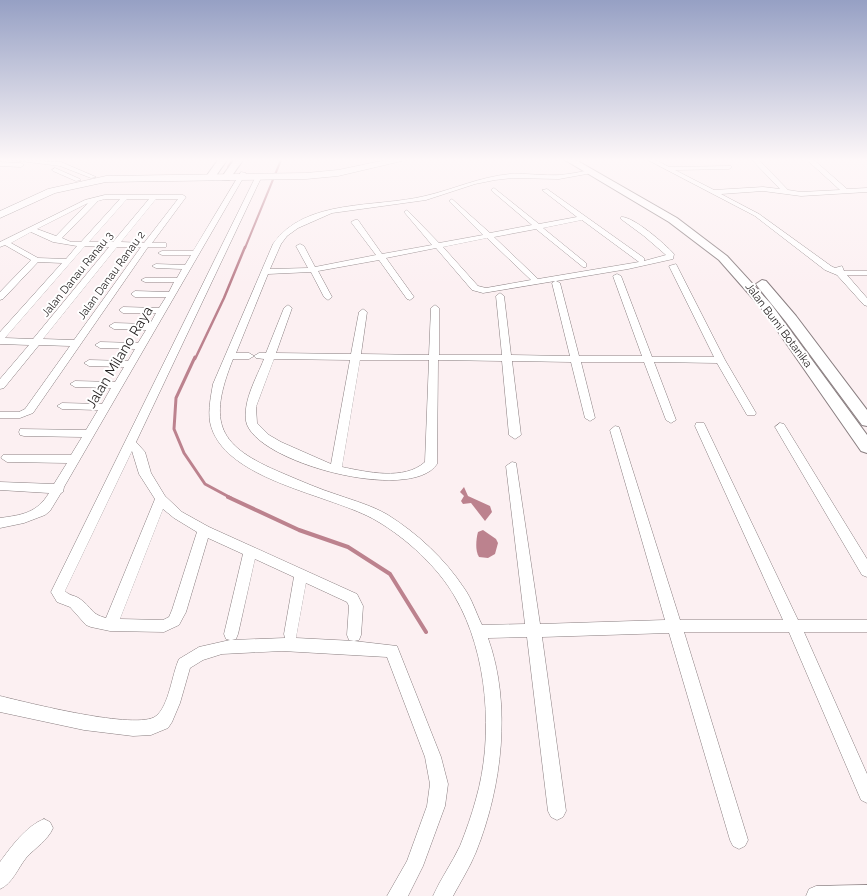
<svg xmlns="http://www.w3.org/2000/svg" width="867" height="896" font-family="Raleway,sans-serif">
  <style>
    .water { fill: #bc828e }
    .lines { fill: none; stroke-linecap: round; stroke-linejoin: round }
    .stream-far3 { stroke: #bc828e; stroke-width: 2 }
    .stream-far2 { stroke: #bc828e; stroke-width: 2.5 }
    .stream-far1 { stroke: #bc828e; stroke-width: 3 }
    .stream { stroke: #bc828e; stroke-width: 4 }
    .minor-casing { stroke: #897e80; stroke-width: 1 }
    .secondary-casing { stroke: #897e80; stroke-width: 2 }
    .primary-casing { stroke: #897e80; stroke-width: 1 }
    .minor { fill: #fff; fill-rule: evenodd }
    .secondary { fill: #fff; fill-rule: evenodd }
    .primary { fill: #fff; fill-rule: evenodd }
    .labels { text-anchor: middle; stroke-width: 4; stroke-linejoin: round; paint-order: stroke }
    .far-street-label { font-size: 11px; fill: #201c1c; stroke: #fff }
    .street-label { font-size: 14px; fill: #201c1c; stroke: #fff }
  </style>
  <rect width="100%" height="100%" fill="#fcf0f2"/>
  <!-- water -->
  <g class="water">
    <path d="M464 487 468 496 490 506 492 512 485 521 471 503 463 504 461 501 464 496 460 492Z"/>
    <path d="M483 530 496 539 498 543 495 554 488 558 479 557C475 551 476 539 478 532Z"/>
  </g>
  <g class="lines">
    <!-- stream-far3 -->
    <g class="stream-far3">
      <path d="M228 167 232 160"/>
      <path d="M245 248 281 160"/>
    </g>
    <!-- stream-far2 -->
    <path class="stream-far2" d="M195 359 224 298 245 247"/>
    <!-- stream-far1 -->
    <path class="stream-far1" d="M195 357 176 398 174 429 184 453 205 484 231 498"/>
    <!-- stream -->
    <path class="stream" d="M228 497 299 530 348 547 390 574 426 632"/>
    <!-- minor casing -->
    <g class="minor-casing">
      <g id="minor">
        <path d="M12 160 61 162 96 177 91 178 60 166Z"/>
        <path d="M648 160H656L669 167 731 166V168L729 169 675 170 714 190 763 187 780 189 752 160H759L788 190 801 192 840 190 807 160H814L847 189 867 188V192L801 196 763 191 721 194 759 214 831 266 835 268 842 266 844 271H867V275H847L867 298V306L864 305 837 275 825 270 755 216Z"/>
        <path d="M0 162 21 163 24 165 21 167 0 166Z"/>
        <path d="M55 168 80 179 81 180 76 181 53 171 52 170Z"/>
        <path d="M590 170 593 172 592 173 559 179 512 178 495 180 475 184 426 200 332 213 298 228 287 236 281 244 270 269 308 268 296 246 300 244 304 246 315 267 376 255 351 222 355 220H358L382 254 432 245 405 213 404 212 407 210 439 243 483 235 449 201 452 199 490 233 532 225 492 191V189L494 188 539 224 577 217 542 190 547 189 644 258V261L666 255 644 236 621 219V217C633 216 665 244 674 254L673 259 628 269 556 281 560 283 579 356H642L613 276 617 274 621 276 652 357H714L669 266 676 264 725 360 756 413 755 415H747L717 363 654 362 676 420 671 423 666 420 644 362H581L595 418 590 421 585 418 571 362 512 361 521 435 515 439 509 435 502 361 438 360 437 464C411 504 253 462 246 421 243 400 257 377 264 359L256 358 254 356 259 353H266L284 308 288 305 292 308 276 353 351 354 359 312 363 309 367 312 361 354 429 355 431 308 435 305 439 308V355H502L496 296 500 293 504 296 511 355 570 356 552 283 555 281 483 293 472 290 436 248 386 258 414 297 410 300 407 299 379 260 318 271 332 297 328 300 324 297 311 272 268 274 236 353H249L254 356 249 359H233C207 424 218 446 282 473 301 481 319 489 338 495 355 501 373 506 388 515 418 534 444 558 464 588 472 599 476 613 482 625L525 624 506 466 512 462 516 463 540 624 665 620 610 430 615 426 619 427 680 620H783L695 426 696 423H704L798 620H867V632H804L867 774V803L861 800 789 632H684L748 840 745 846 739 849 733 846 730 840 669 633 542 637 566 811 563 817 557 820 551 817 548 811 527 637 488 638C512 705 502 787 476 852 470 867 461 881 453 896H433C441 878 452 863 460 846 466 831 472 814 476 799 494 737 488 653 455 597 438 567 406 538 377 521 332 494 222 481 210 422 208 409 211 396 213 384L273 244C305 198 376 208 425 196 455 189 479 177 510 174 527 173 543 176 560 175 570 174 580 172 590 170ZM582 220 639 262 538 279 494 237 536 229 583 267H586V263L543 228ZM487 238 531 280 486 288 478 286 443 247ZM274 359 350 360 331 464 281 442 269 435 257 423 256 407ZM360 360H429L425 462C404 481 367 472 342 467Z"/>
        <path d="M241 172 246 173 64 487 63 492 61 493 50 511 45 515 24 523 0 528V518C22 515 37 513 49 493L0 490V482L54 484 67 463 7 462 1 458 3 455H71L82 437 24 436 20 435 19 432 20 429 86 430 98 410 62 409 57 406 62 403 102 404 111 388 75 387 70 384 75 381 115 382 124 367 89 366 84 363 89 360 128 361 135 349 100 348 95 345 100 342 138 343 146 330 114 329 109 326 114 323 150 324 156 313H123L119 310 123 307 159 308 166 297H135L131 294 135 291 169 292 174 282H145L141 280 145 278H177L182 269 156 268 152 266 156 264 185 265 191 255H162L158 253 162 251H193Z"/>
        <path d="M258 176 261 178 136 442 145 452 151 473 165 496 182 512 209 527 357 594 363 606 361 635 359 640 354 641 397 646 441 757 448 784 445 806 423 866 408 896H387L407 861 427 806 430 784 425 757 387 657 282 651 222 654 203 660 190 668 180 703 172 722 168 728 151 735 133 736 84 730 0 712V696C25 702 138 731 156 716 169 706 172 674 179 659L199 647 230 640 226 639 224 634 243 554 208 538 186 612 179 625 164 632 110 631 91 627 86 625 70 607 57 602 51 592 255 178ZM132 451 139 474 155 499 106 618C90 614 92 607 80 599 75 595 69 596 65 591ZM163 509 174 518 197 532 172 610 169 617 163 620 120 619ZM255 559 294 577 284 634 285 638 232 640 236 639 238 634ZM306 583 347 602 349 606 347 635 349 640 354 641 296 638Z"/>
        <path d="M105 195H183L186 197 152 243H166V247H148L33 413 20 418H0V412H19L25 409 70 346 39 345 4 388 0 389V379L29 345 0 344V332L62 263 38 262 3 299 0 300V292L31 260 5 245 0 247V242L85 200ZM105 199H120L81 242H71L62 238 98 201ZM127 199H149L113 242H89ZM156 199H178L144 243 121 242ZM88 203 56 236 37 229ZM31 232 53 242 77 246 66 259 38 258 11 243ZM85 246 109 247 33 339 5 338ZM117 247H141L74 340 43 339Z"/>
        <path d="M780 423 784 424 867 559V577L862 575 775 427Z"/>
        <path d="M44 819 50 822 53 828C48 840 35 848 26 858 18 868 12 884 0 889V862C11 847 26 826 44 819Z"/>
        <path d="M867 885V896H806L809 889 816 886Z"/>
      </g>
    </g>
    <!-- secondary casing -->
    <g class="secondary-casing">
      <g id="secondary">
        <path d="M218 160H227L213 180H207L205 178Z"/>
        <path d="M234 160H243L229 180H223L221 178Z"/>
        <path d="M565 160H576L677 218 727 256 771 304 867 435V453L861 451 763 310 719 260 669 222Z"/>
        <path d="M762 280 766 281 796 316 867 410V426L862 425 786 322 758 287 756 284Z"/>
      </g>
    </g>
    <!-- primary casing -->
    <g class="primary-casing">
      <path id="primary" d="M386 160H406L338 176 306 179 106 182 55 193 0 218V211L48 189 106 176 306 173 338 170Z"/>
    </g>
    <!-- minor -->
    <use href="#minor" class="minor"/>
    <!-- secondary -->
    <use href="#secondary" class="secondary"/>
    <!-- primary -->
    <use href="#primary" class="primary"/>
  </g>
  <!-- sky -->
  <linearGradient id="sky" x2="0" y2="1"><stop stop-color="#96a0c4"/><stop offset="0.56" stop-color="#fef8f9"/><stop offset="1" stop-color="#fef8f9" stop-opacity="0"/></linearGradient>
  <rect width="867" height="286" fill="url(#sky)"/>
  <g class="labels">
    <!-- far-street labels -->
    <g class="far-street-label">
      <text transform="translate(77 274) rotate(-51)" y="4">Jalan Danau Ranau 3</text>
      <text transform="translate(111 275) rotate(-54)" y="4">Jalan Danau Ranau 2</text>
      <text transform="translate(779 325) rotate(53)" y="4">Jalan Bumi Botanika</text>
    </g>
    <!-- street labels -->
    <g class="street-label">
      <text transform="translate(119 357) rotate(-59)" y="5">Jalan Milano Raya</text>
    </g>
  </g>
</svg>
